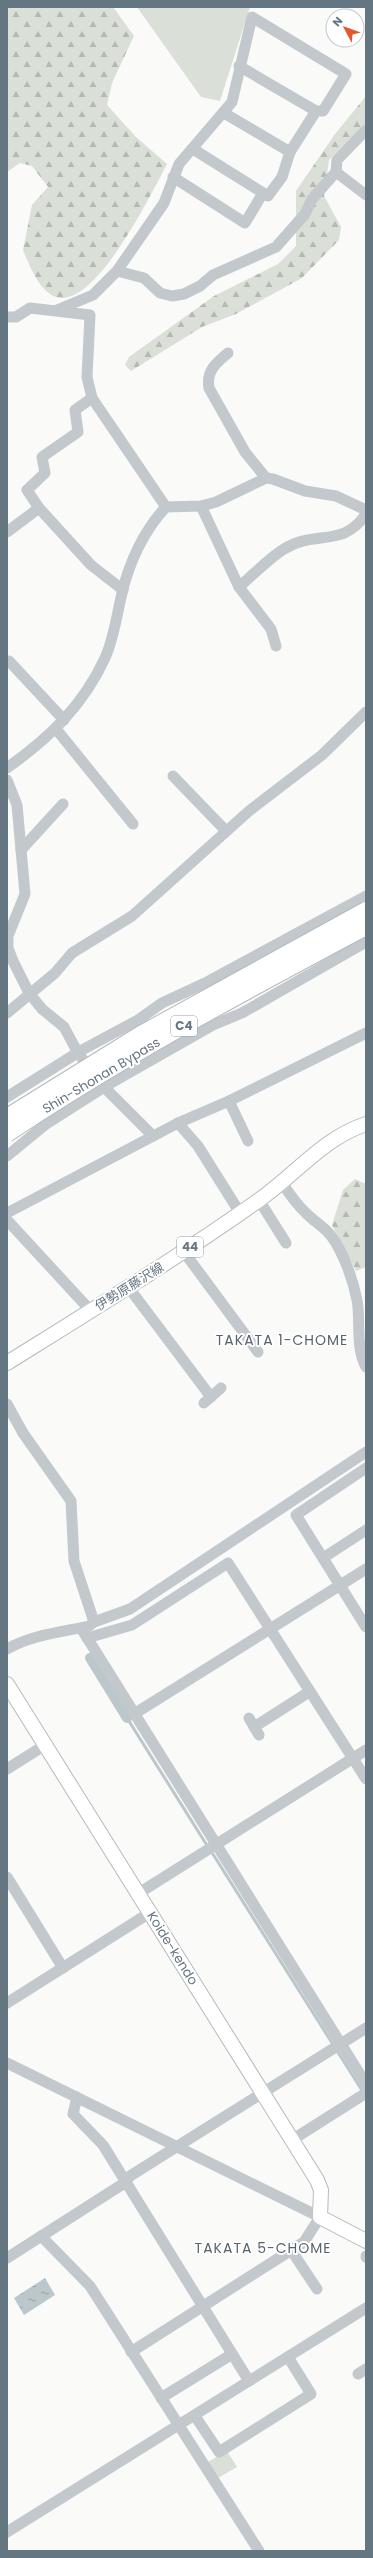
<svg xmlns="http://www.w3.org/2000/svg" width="373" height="2558" font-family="Poppins,'Noto Sans JP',sans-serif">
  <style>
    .green { fill: #dadfd7 }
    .forest { fill: url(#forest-firs) }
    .water { fill: url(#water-ripples) }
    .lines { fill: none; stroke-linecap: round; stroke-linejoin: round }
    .stream { stroke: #bbc7cb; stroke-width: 3 }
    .canal { stroke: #bbc7cb; stroke-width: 10 }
    .major-casing { stroke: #b5babe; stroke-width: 16 }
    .minor { stroke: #c3c8cc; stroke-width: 11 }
    .major { stroke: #fff; stroke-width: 14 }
    .highway-bridge-casing { stroke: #b4b9bd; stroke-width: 18; stroke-linecap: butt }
    .highway-bridge { stroke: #fff; stroke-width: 16 }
    .labels { text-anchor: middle; stroke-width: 4; stroke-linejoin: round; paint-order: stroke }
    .shield { fill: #fff; stroke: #939fa8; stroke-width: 1 }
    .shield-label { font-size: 12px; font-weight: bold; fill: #657683 }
    .street-label { font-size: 13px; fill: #657683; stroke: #fff }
    .neighbourhood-label { font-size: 14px; letter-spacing: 1px; fill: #57646e; stroke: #fff }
  </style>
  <defs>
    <pattern id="forest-firs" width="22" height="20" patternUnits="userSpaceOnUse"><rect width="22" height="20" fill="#dadfd7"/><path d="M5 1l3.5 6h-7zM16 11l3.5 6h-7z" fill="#b4b9b4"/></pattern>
    <pattern id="water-ripples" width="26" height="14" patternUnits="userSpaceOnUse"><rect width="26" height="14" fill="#bbc7cb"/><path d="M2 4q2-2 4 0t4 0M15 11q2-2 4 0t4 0" fill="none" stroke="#9ca6aa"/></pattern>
  </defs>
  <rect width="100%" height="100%" fill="#fafaf8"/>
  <!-- green -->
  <g class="green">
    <path d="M137 7H250L220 101 201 97Z"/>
    <path d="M227 2451 237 2467 218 2478 208 2462Z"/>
  </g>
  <!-- forest -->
  <g class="forest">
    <path d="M7 7H113L134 36 112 83 107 105 136 137 167 164C152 192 95 310 56 297 39 291 30 266 23 250L32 205 48 187 32 166 20 163 7 172Z"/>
    <path d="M366 96V123L329 160 324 196 341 227 339 240 302 278 236 314 202 327 131 371 125 365 129 357 214 296 278 264 296 246V191L335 134Z"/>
    <path d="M355 1179 366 1184V1267L356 1271 332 1225 343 1190Z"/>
  </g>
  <!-- water -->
  <path class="water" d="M45 2278 55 2295 24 2315 14 2298Z"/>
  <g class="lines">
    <!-- stream -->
    <g class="stream">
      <path d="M127 1718 208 1847"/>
      <path d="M211 1851 363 2092"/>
    </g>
    <!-- canal -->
    <path class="canal" d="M90 1658 127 1718"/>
    <!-- major casing -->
    <g class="major-casing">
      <g id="major">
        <path d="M7 1363C92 1310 177 1258 259 1200 295 1175 323 1138 366 1124"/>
        <path d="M7 1684 317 2180 321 2190 320 2217 366 2241"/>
      </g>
    </g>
    <!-- minor -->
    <g class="minor">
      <path d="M239 66 316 111"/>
      <path d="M224 113 290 152"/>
      <path d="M193 149 263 193"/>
      <path d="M336 172 366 195"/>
      <path d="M117 271 144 278 160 293 172 296 184 294 200 286 213 275 276 247 305 214 312 199 336 172 337 160 366 130"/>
      <path d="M57 310 93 295 117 271 164 203 179 164 232 102 252 17 346 74 323 111H316L290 152 282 177 268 196 263 193 245 223 173 177"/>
      <path d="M7 317H16L30 308 90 315 87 377 92 398 166 507"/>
      <path d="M228 353C216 363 206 371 209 388L245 452 266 478"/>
      <path d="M201 506 239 587 271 629 276 646"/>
      <path d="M39 508 91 565 123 590"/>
      <path d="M7 532 39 508 27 490 45 473 42 457 78 432 75 410 92 398"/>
      <path d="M239 587C253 575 268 559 284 549 316 529 342 549 366 514"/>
      <path d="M9 661 64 720"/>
      <path d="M56 729 133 824"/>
      <path d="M7 768C49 738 83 706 105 658 114 638 117 614 122 593 129 563 144 530 166 507L201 506 216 502 266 478 273 479 305 491 336 496 366 510"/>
      <path d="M173 776 226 831"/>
      <path d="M7 780 17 805 25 894 8 936V948L13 961 29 993 42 1009 64 1027 78 1053 104 1087 153 1136"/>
      <path d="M21 850 63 804"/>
      <path d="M7 1013 55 973 72 953 132 916 249 811 322 755 366 712"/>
      <path d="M7 1097 82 1050 138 1020 162 1003 205 983 366 896"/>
      <path d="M229 1101 248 1141"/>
      <path d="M178 1123 198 1146 240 1213"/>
      <path d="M7 1156 46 1124 104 1087 213 1025 242 1013 366 942"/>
      <path d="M282 1183C289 1193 296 1204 305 1212 313 1221 325 1227 332 1237 344 1254 353 1280 357 1300 361 1322 355 1346 366 1367"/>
      <path d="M259 1200 286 1243"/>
      <path d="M7 1213 178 1123 229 1101 366 1033"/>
      <path d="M7 1220 90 1310"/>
      <path d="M184 1252 258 1352"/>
      <path d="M129 1288 211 1397"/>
      <path d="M204 1403 221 1388"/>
      <path d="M7 1404 23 1433 71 1501 74 1561 94 1622"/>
      <path d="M366 1468 296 1515 366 1627"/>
      <path d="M323 1558 366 1530"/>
      <path d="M81 1628 366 2084"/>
      <path d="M87 1638 132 1625 228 1563 366 1779"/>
      <path d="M7 1649C31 1635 62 1632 89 1626L94 1622 130 1609 366 1452"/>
      <path d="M134 1714 366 1569"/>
      <path d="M249 1718 259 1735"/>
      <path d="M254 1727 309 1692"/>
      <path d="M7 1769 45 1745"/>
      <path d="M7 1877 63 1968"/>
      <path d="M139 1893 366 1750"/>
      <path d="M7 2003 151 1912"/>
      <path d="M7 2063 320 2217 304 2242 131 2352"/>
      <path d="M77 2097 73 2114 103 2145 249 2381"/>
      <path d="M292 2140 366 2093"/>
      <path d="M41 2236 90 2286 259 2551"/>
      <path d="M291 2250 317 2289"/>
      <path d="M366 2256V2257"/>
      <path d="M7 2258 126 2182 130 2176 366 2028"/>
      <path d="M358 2374 366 2369"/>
      <path d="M161 2398 229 2356"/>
      <path d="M195 2416 219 2452 311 2394 288 2357"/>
      <path d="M7 2532 366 2308"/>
    </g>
    <!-- major -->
    <use href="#major" class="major"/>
    <!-- highway-bridge casing -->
    <g class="highway-bridge-casing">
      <g id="highway-bridge">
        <path d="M7 1117 141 1034 366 910"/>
        <path d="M7 1134C122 1057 244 992 366 927"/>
      </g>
    </g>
    <!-- highway-bridge -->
    <use href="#highway-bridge" class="highway-bridge"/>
  </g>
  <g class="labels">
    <!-- shield labels -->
    <g class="shield">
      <rect x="171" y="1016" width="26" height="20" rx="3"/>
      <rect x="177" y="1237" width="26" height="20" rx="3"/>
    </g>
    <g class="shield-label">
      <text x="184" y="1030">C4</text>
      <text x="190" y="1251">44</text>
    </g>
    <!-- street labels -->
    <g class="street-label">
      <text transform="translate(101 1075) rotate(-31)" y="5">Shin-Shonan Bypass</text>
      <text transform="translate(129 1286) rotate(-32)" y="5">伊勢原藤沢線</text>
      <text transform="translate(173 1948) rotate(58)" y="5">Koide-kendo</text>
    </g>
    <!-- neighbourhood labels -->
    <g class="neighbourhood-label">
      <text x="282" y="1345">TAKATA 1-CHOME</text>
      <text x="263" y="2253">TAKATA 5-CHOME</text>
    </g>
  </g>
  <!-- border -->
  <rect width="373" height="2558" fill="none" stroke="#657683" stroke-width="16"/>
  <!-- north arrow -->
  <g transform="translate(345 28) rotate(311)"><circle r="19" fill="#ffffff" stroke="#c1c8cd"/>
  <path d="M0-3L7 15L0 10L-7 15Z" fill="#e4572e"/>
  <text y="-6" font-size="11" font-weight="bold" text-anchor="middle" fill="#657683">N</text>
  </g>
</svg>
